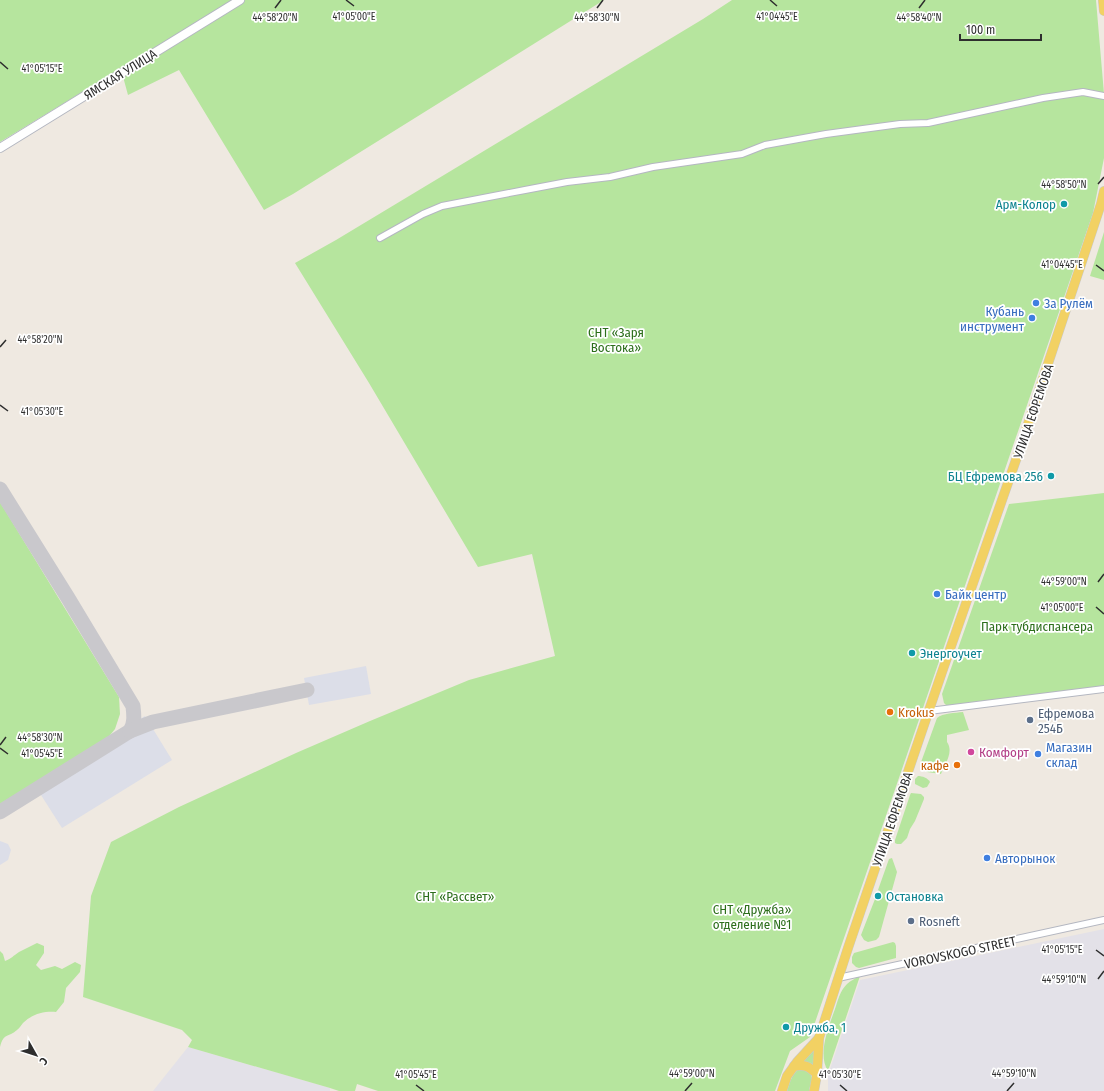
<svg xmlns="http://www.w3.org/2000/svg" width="1104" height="1091" font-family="'Fira Sans Condensed',sans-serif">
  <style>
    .industrial { fill: #e3e1e8 }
    .airport { fill: #dcdee8 }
    .green { fill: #b6e59e }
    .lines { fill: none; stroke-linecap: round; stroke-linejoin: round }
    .taxiway { stroke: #c9c8cc; stroke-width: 15 }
    .street-casing { stroke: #b4b7c1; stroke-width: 8 }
    .secondary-casing { stroke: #b4b7c1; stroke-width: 10 }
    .primary-casing { stroke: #c9c9c9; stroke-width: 10 }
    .street { stroke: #fff; stroke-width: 6 }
    .secondary { stroke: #fff; stroke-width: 8 }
    .primary { stroke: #f2d163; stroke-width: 9 }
    .ticks { fill: none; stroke: #2e2e2e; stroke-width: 1.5 }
    .culture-dot { fill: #0f9aa8; stroke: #fff; stroke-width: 1.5 }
    .shop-dot { fill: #3f7fe0; stroke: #fff; stroke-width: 1.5 }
    .food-dot { fill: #e8710a; stroke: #fff; stroke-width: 1.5 }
    .service-dot { fill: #5c6f8a; stroke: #fff; stroke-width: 1.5 }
    .hotel-dot { fill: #d1479c; stroke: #fff; stroke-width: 1.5 }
    .labels { text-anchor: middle; stroke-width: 3.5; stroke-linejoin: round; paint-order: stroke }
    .street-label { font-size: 13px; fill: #2e2e2e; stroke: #fff }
    .culture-label { font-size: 13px; fill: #0d838f; stroke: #fff; text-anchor: start }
    .shop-label { font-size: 13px; fill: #366cbe; stroke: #fff; text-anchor: start }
    .park-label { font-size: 13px; fill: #2c6e1b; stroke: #fff }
    .food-label { font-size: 13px; fill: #c56008; stroke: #fff; text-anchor: start }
    .service-label { font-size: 13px; fill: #4e5e75; stroke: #fff; text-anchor: start }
    .hotel-label { font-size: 13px; fill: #b23c85; stroke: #fff; text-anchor: start }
    .ticks-label { font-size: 10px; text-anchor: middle; fill: #2e2e2e; stroke: #fff; stroke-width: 3.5; stroke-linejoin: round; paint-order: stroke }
  </style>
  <rect width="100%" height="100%" fill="#efe9e1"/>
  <!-- industrial -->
  <g class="industrial">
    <path d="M1104 929V1091H828V1075L860 980Z"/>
    <path d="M188 1047 330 1088V1091H153Z"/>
  </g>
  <!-- airport -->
  <g class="airport">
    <path d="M366 666 371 694 309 705 304 678Z"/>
    <path d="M145 716 172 760 62 828 34 784Z"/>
    <path d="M0 841 8 844 11 850 8 860 0 865Z"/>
  </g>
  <!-- green -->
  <g class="green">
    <path d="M0 0H234L0 142Z"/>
    <path d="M240 0H604L293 194 264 210 179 70 128 95 122 73Z"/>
    <path d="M732 0H1096L1104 94V158L1093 213 810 1037 790 1051 775 1091H378L357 1084 355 1091H339L330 1088 188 1047 192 1040 182 1030 83 997 91 896 111 842 179 807 296 753 370 721 469 680 555 656 532 554 478 567 369 383 295 263 336 240 703 19Z"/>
    <path d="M1104 232V280L1090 276Z"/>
    <path d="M1104 493V686L947 706 944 703 942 694 1009 504Z"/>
    <path d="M0 502 119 697 120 714 115 729 106 740 0 805Z"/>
    <path d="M963 712 969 730 947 735V742C954 752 945 764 941 774L927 772 922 769 920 765 937 718C943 713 955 713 963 712Z"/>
    <path d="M918 776C922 776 928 778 930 782L927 787 923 788 915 784V779Z"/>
    <path d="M911 793 921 794 924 797V799L915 821 910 829 907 838 901 844H897L895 843V840L910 795Z"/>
    <path d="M892 858 897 872 879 937 876 940 868 942 864 940 861 935 875 899 879 900 881 892 878 890 889 859Z"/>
    <path d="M893 942 895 943 896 946V958L859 968 856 967 852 963V957L854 953Z"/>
    <path d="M37 943 44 946V953L36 965 41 970 55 966 62 969 75 962 81 965 80 972 66 988 64 1002 56 1012C44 1011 32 1014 23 1023 21 1025 20 1028 17 1030 8 1038 4 1032 0 1047V951L3 954 5 961C12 958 13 956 19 952 25 949 31 946 37 943Z"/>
    <path d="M860 976 828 1071C817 1054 829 1026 835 1009 838 1000 840 991 847 984 850 981 856 978 860 976Z"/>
    <path d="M815 1048 814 1067 802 1060Z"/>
    <path d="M801 1068 810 1072 812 1078 809 1091H787C790 1082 792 1072 801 1068Z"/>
  </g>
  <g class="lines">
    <!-- taxiway -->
    <g class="taxiway">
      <path d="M0 489 68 598 133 706C134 715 135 724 130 731L0 812"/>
      <path d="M130 731 153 722 307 690"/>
    </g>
    <!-- street casing -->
    <g class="street-casing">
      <g id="street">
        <path d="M380 238 423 214 442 206 525 190 567 182 610 177 653 167 742 154 765 145 826 134 900 124 928 123 1043 98 1083 92 1104 96"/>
        <path d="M929 711 1104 689"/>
        <path d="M838 978 1104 920"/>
      </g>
    </g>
    <!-- secondary casing -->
    <g class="secondary-casing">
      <path id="secondary" d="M0 148 240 0"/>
    </g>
    <!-- primary casing -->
    <g class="primary-casing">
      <g id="primary">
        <path d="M1103 0 1104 11"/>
        <path d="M819 1038 848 948 941 675 1017 457 1101 204 1104 191"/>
        <path d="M794 1066C806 1064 809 1067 817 1074"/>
        <path d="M782 1091 787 1076 797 1062 819 1038 817 1074 814 1091"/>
      </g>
    </g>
    <!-- street -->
    <use href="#street" class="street"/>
    <!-- secondary -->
    <use href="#secondary" class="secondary"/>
    <!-- primary -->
    <use href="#primary" class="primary"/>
  </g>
  <!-- ticks -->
  <path class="ticks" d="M346 0 354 6M770 0 777 6M275 8 281 0M597 8 603 0M919 8 925 0M0 62 8 69M1098 184 1104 177M1096 265 1104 271M0 347 6 340M0 405 8 411M1098 582 1104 574M1096 607 1104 614M0 745 6 737M0 748 8 754M1096 950 1104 956M1098 979 1104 971M416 1085 424 1091M840 1085 847 1091M685 1091 692 1083M1007 1091 1014 1083"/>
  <!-- markers -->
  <g class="culture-dot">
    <circle cx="1064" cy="204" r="4"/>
    <circle cx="1051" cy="476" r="4"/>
    <circle cx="912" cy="653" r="4"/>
    <circle cx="878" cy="896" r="4"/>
    <circle cx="786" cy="1027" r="4"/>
  </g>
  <g class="shop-dot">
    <circle cx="1036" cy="303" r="4"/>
    <circle cx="1032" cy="318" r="4"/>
    <circle cx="937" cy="594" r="4"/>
    <circle cx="1038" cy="754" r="4"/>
    <circle cx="987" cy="858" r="4"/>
  </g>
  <g class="food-dot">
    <circle cx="890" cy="712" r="4"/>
    <circle cx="957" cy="765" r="4"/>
  </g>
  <g class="service-dot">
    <circle cx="1030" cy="720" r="4"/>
    <circle cx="911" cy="921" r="4"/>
  </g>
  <circle class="hotel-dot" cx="971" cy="752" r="4"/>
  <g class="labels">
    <!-- street labels -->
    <g class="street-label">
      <text transform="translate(120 74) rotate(-32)" y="5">ЯМСКАЯ УЛИЦА</text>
      <text transform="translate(1033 411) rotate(-71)" y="5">УЛИЦА ЕФРЕМОВА</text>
      <text transform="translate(892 819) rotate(-71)" y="5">УЛИЦА ЕФРЕМОВА</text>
      <text transform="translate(960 952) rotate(-12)" y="5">VOROVSKOGO STREET</text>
    </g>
    <!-- culture labels -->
    <g class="culture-label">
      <text x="1056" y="209" text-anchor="end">Арм-Колор</text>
      <text x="1043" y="481" text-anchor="end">БЦ Ефремова 256</text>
      <text x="920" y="658">Энергоучет</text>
      <text x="886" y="901">Остановка</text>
      <text x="794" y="1032">Дружба, 1</text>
    </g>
    <!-- shop labels -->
    <g class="shop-label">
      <text x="1044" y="308">За Рулём</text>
      <text x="1024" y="316" text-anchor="end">Кубань<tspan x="1024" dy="15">инструмент</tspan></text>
      <text x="945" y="599">Байк центр</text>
      <text x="1046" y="752">Магазин<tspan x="1046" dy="15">склад</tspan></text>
      <text x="995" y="863">Авторынок</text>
    </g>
    <!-- park labels -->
    <g class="park-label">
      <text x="616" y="337">СНТ «Заря<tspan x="616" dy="15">Востока»</tspan></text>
      <text x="1037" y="631">Парк тубдиспансера</text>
      <text x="455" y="901">СНТ «Рассвет»</text>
      <text x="752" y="914">СНТ «Дружба»<tspan x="752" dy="15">отделение №1</tspan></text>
    </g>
    <!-- food labels -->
    <g class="food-label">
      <text x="898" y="717">Krokus</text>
      <text x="949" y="770" text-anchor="end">кафе</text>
    </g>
    <!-- service labels -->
    <g class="service-label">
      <text x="1038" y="718">Ефремова<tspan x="1038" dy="15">254Б</tspan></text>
      <text x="919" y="926">Rosneft</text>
    </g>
    <!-- hotel labels -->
    <g class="hotel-label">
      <text x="979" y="757">Комфорт</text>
    </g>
  </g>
  <g class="ticks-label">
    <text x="354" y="20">41°05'00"E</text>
    <text x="777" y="20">41°04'45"E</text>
    <text x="275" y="21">44°58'20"N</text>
    <text x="597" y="21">44°58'30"N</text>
    <text x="919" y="21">44°58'40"N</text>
    <text x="42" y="72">41°05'15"E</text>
    <text x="1064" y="188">44°58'50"N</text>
    <text x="1062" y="268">41°04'45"E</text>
    <text x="40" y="343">44°58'20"N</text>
    <text x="42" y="415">41°05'30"E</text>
    <text x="1064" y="585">44°59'00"N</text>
    <text x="1062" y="611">41°05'00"E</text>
    <text x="40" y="741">44°58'30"N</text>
    <text x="42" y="757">41°05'45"E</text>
    <text x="1062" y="953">41°05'15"E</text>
    <text x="1064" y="983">44°59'10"N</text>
    <text x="692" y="1077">44°59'00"N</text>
    <text x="1014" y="1077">44°59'10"N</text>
    <text x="416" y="1078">41°05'45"E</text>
    <text x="840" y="1078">41°05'30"E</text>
  </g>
  <!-- north arrow -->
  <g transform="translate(36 1055) rotate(129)" stroke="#ffffff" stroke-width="3" paint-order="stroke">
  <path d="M0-3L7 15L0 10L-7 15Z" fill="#2e2e2e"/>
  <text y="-6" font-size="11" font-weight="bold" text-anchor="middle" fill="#2e2e2e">С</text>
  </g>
  <!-- scale -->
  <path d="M960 34v6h81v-6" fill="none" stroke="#2e2e2e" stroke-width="2"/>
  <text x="966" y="34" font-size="12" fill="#2e2e2e" stroke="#ffffff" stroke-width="3" paint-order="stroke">100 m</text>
</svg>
